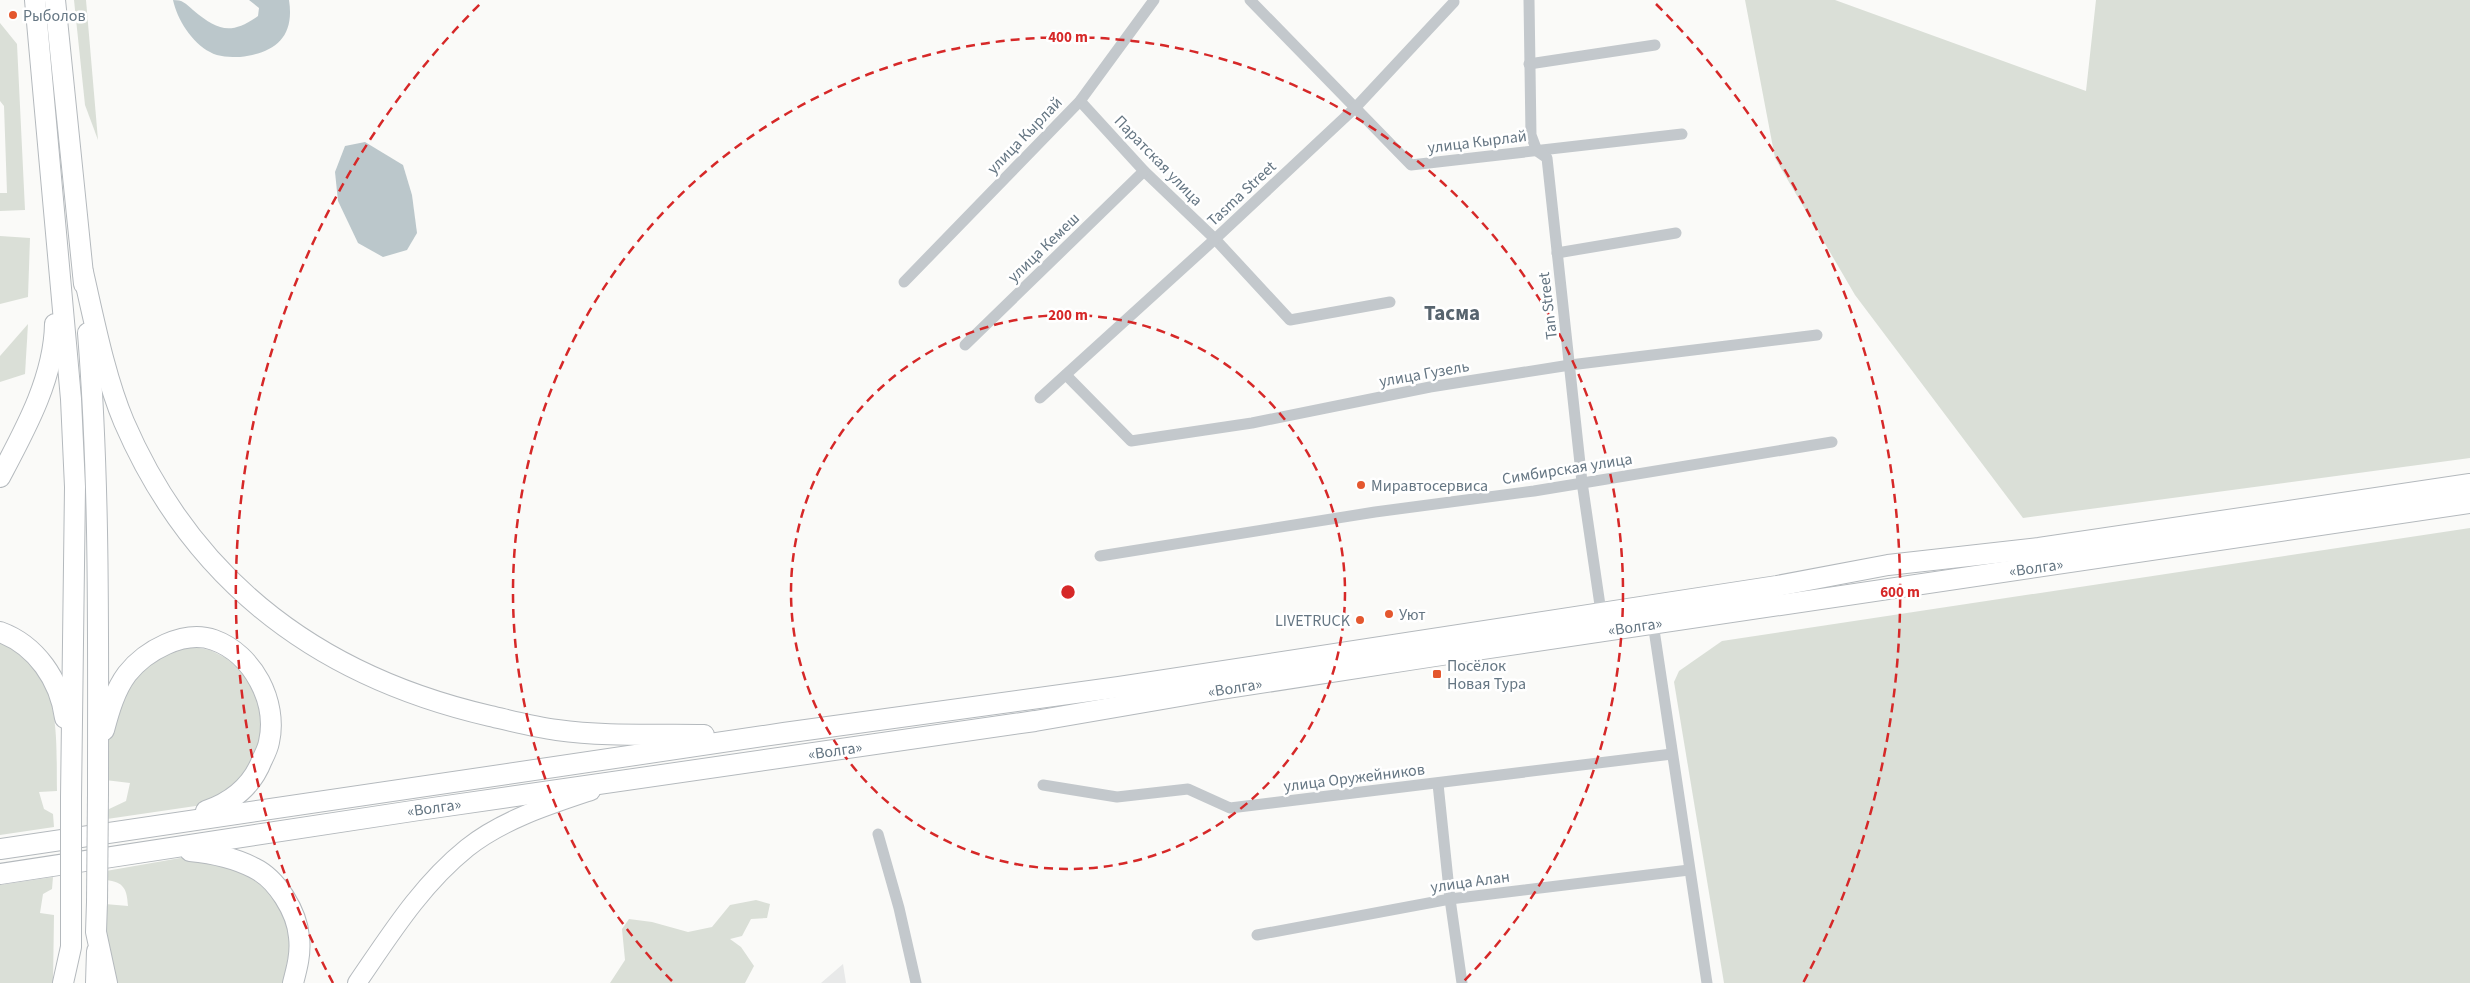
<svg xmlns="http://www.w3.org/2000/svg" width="2470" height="983" font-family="'Source Sans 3',sans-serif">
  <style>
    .built { fill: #e8e9e9 }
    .green { fill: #dadfd7 }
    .water { fill: #bbc7cb }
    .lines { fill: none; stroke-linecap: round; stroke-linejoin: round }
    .primary-casing { stroke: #b5babe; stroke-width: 20 }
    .highway-casing { stroke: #b4b9bd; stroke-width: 22 }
    .street { stroke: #c3c8cc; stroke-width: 11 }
    .primary { stroke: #fff; stroke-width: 18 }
    .highway { stroke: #fff; stroke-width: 20 }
    .highway-bridge-casing { stroke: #b4b9bd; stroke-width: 22; stroke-linecap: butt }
    .highway-bridge { stroke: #fff; stroke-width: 20 }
    .ring { fill: none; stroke: #d62828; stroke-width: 2.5; stroke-dasharray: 9 6 }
    .poi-dot { fill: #e4572e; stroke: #fff; stroke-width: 2 }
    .labels { text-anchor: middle; stroke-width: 5; stroke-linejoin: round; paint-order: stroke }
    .poi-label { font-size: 16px; fill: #657683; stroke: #fff; text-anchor: start }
    .street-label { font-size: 16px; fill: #657683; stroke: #fff }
    .district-label { font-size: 21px; font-weight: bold; fill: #57646e; stroke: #fff }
    .centre { fill: #d62828; stroke: #fff; stroke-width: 2.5 }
    .ring-label { font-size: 15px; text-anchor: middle; font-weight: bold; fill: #d62828; stroke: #fff; stroke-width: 5; stroke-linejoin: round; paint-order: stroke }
  </style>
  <rect width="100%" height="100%" fill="#fafaf8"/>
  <!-- built -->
  <path class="built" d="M843 964 846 983H821Z"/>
  <!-- green -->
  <g class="green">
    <path d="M74 0H86L98 140 85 105Z"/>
    <path d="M1745 0H1835L2086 91 2096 0H2470V458L2023 518 1855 295 1775 158Z"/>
    <path d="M0 23 17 44 25 210 0 211V193H7L4 106 0 101Z"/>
    <path d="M0 236 30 238 28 297 0 304Z"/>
    <path d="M28 324 25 374 0 382V356Z"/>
    <path d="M2470 528V983H1724L1674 682 1679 671 1722 641Z"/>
    <path d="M0 640C10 647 23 653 31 662 61 695 56 750 57 791L39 792 44 809 53 814 54 827 0 835Z"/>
    <path d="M193 647 210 650 226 658 242 672 254 690 261 708V739L248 772 216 803 107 819V810L126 801 130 783 105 780 106 729 131 682 157 659 174 651Z"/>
    <path d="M186 857 248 869 278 900 287 923 290 947 283 983H110L107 969 105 904 128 906C127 889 124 882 106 880V871Z"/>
    <path d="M53 877 52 889 43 894 40 913 54 915 53 983H0V885Z"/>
    <path d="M756 900 770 904 767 918 751 919 742 936 730 939 741 947 754 966 745 983H610L625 960 622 929 629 919 652 922 688 932 712 927 730 905Z"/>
  </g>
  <!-- water -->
  <g class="water">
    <path d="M173 0C183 0 185 3 193 10 218 31 231 35 258 16L259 8 249 0H289C295 38 274 53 240 57 231 57 218 57 210 52 192 43 177 19 173 0Z"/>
    <path d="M365 142 403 165 412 195 417 233 407 250 383 257 358 243 338 201 335 172 345 146Z"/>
  </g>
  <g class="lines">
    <!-- primary casing -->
    <g class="primary-casing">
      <g id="primary">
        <path d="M95 983 96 951"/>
        <path d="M357 983C390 935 421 885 467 848 502 820 549 805 591 791"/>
      </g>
    </g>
    <!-- highway casing -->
    <g class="highway-casing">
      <g id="highway">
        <path d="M35 0 71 399 75 487 71 798"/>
        <path d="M55 0 84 284"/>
        <path d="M83 272C94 320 105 377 124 422 194 584 321 677 490 716 512 721 535 727 557 730 606 737 656 734 704 735"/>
        <path d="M88 333C100 486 98 639 98 793"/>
        <path d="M0 477C25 430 54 378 55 324"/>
        <path d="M0 632C36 645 60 680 65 718"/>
        <path d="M104 730C109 711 115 690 127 674 145 651 184 629 214 640 253 654 278 702 269 742 268 748 265 754 262 760 252 786 232 802 206 811"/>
        <path d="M0 849 784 733 1119 687 1777 586 1888 565 2039 548 2470 484"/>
        <path d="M190 851C211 853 235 858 254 868 277 879 297 912 299 937 301 953 297 968 293 983"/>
        <path d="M0 874 419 810 1035 721 1215 690 1435 656 2470 503"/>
        <path d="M97 902 96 932 107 983"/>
        <path d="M63 983 71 947V906"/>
      </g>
    </g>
    <!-- street -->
    <g class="street">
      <path d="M1250 0 1411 165 1682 134"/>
      <path d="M1529 0 1531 135 1537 151 1547 158 1582 482 1601 612"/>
      <path d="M1529 64 1655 45"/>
      <path d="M1080 101 1144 171 1215 239 1290 320 1390 302"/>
      <path d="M1557 253 1676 233"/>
      <path d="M904 282 1080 101 1154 0"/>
      <path d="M965 345 1144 171"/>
      <path d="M1066 375 1131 441 1252 423 1430 387 1570 365 1817 335"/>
      <path d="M1040 398 1215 239 1356 107 1454 2"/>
      <path d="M1100 556 1375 512 1534 491 1832 442"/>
      <path d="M1653 623 1707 983"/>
      <path d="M1438 784 1450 899 1462 983"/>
      <path d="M1043 785 1117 797 1188 789 1230 808 1672 754"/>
      <path d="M878 834 899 908 916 983"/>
      <path d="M1257 935 1450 899 1689 870"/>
    </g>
    <!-- primary -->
    <use href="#primary" class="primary"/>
    <!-- highway -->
    <use href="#highway" class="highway"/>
    <!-- highway-bridge casing -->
    <g class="highway-bridge-casing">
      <g id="highway-bridge">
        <path d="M97 902 98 793"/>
        <path d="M71 906V798"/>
      </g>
    </g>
    <!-- highway-bridge -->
    <use href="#highway-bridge" class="highway-bridge"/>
  </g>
  <!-- distance rings -->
  <g class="ring">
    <circle cx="1068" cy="592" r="277"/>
    <path d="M672 981A555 555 0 1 1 1464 981"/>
    <path d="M333 983A832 832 0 0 1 480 4M1656 4A832 832 0 0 1 1803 983"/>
  </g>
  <!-- markers -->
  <g class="poi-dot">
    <circle cx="13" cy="15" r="5"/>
    <circle cx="1361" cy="485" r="5"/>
    <circle cx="1389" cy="614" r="5"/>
    <circle cx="1360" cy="620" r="5"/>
    <rect x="1432" y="669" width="10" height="10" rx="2.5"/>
  </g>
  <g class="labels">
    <!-- poi labels -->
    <g class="poi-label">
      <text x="23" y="21">Рыболов</text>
      <text x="1371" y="491">Миравтосервиса</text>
      <text x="1399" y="620">Уют</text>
      <text x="1350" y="626" text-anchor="end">LIVETRUCK</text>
      <text x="1447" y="671">Посёлок<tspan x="1447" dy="18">Новая Тура</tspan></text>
    </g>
    <!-- street labels -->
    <g class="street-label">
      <text transform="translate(1024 135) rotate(-46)" y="6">улица Кырлай</text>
      <text transform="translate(1477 141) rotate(-7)" y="6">улица Кырлай</text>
      <text transform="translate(1159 160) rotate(46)" y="6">Паратская улица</text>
      <text transform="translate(1241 193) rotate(-43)" y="6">Tasma Street</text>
      <text transform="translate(1043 247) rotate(-44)" y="6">улица Кемеш</text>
      <text transform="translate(1547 306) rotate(-97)" y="6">Tan Street</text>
      <text transform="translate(1424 373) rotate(-10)" y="6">улица Гузель</text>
      <text transform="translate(1567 468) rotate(-9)" y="6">Симбирская улица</text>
      <text transform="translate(2036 567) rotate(-8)" y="6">«Волга»</text>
      <text transform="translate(1635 626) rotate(-8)" y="6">«Волга»</text>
      <text transform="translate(1235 687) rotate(-9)" y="6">«Волга»</text>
      <text transform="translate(835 750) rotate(-8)" y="6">«Волга»</text>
      <text transform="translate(1354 777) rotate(-7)" y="6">улица Оружейников</text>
      <text transform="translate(434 807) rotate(-8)" y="6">«Волга»</text>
      <text transform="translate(1470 881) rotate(-8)" y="6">улица Алан</text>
    </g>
    <!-- district labels -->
    <g class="district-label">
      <text x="1452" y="320">Тасма</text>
    </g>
  </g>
  <circle cx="1068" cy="592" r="8" class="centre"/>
  <g class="ring-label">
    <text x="1068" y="42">400 m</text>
    <text x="1068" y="320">200 m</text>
    <text x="1900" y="597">600 m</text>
  </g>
</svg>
